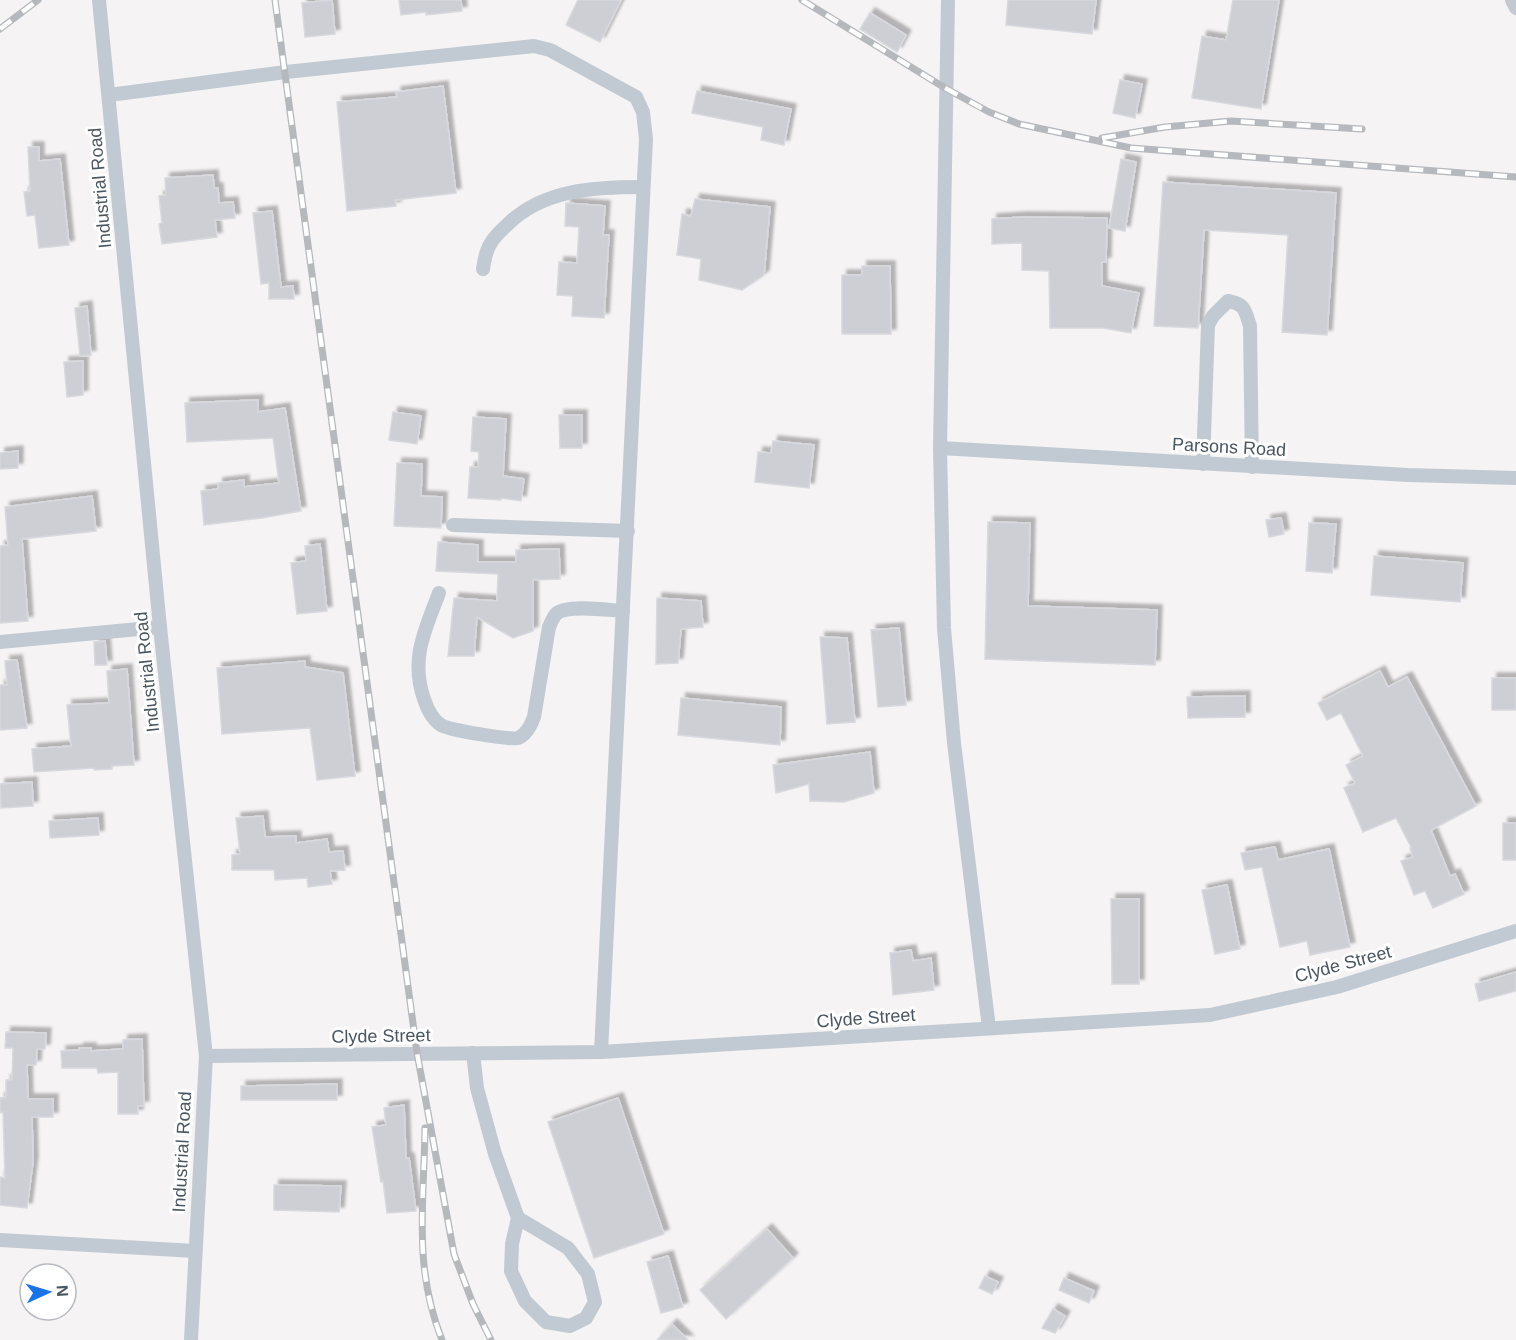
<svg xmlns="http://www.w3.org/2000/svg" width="1516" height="1340" font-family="Arial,sans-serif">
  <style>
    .building { fill: #cdcfd5; stroke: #d7d9de; stroke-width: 1.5; filter: url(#shadow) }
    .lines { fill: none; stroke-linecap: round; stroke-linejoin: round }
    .minor { stroke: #c1cad2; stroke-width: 14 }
    .rail-casing { stroke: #b5b8bd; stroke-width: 7 }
    .rail { stroke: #fff; stroke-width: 4.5; stroke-dasharray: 14; stroke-linecap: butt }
    .labels { text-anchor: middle; stroke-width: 6; stroke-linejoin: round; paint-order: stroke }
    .street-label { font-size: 18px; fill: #4a5661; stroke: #fff }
  </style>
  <defs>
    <filter id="shadow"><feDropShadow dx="5" dy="-5" stdDeviation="1.5" flood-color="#0004"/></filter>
  </defs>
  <rect width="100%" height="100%" fill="#f5f3f3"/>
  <!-- building -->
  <g class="building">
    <path d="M332 0 335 34 305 37 302 3Z"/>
    <path d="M399 0H461L462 11 426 15V12L401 15Z"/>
    <path d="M578 0H621L600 42 566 25Z"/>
    <path d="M1008 0H1096L1092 34 1006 25Z"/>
    <path d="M1233 0H1279L1261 109 1192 98 1202 36 1226 40Z"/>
    <path d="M870 13 906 35 897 52 860 29Z"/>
    <path d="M1120 80 1142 84 1135 118 1113 113Z"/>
    <path d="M443 86 456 193 395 200 396 206 347 211 337 102 397 97 396 92Z"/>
    <path d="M697 91 791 109 784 145 761 140 763 127 692 113Z"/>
    <path d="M28 147H39V161L60 159 69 245 39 248 35 215 27 216 24 192 30 191Z"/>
    <path d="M1121 159 1136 162 1125 231 1109 228Z"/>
    <path d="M213 175 214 188H218L219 203 233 202 235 218 215 220 217 237 162 244 159 224 162 223 159 196 166 195 165 178Z"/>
    <path d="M1163 182 1336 193 1327 335 1282 332 1288 235 1204 230 1198 328 1154 326Z"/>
    <path d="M695 199 770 207 764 275 742 290 699 280 701 259 677 255 682 214 691 216Z"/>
    <path d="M566 203 605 206 603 235H609L604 318 572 316 573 296 557 295 559 262 577 263 579 227 565 226Z"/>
    <path d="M272 211 281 287 293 286 294 299H269V283L261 284 253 213Z"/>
    <path d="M1022 217 1107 218 1106 262H1102V286L1139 293 1131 333 1103 328H1050L1049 271 1022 270V243L992 244V219Z"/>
    <path d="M862 266H890L891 334H842V275H862Z"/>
    <path d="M87 306 91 355 80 356 75 308Z"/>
    <path d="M83 361V395L67 397 64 362Z"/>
    <path d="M258 400V412L285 408 301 511 262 518 204 525 201 491 218 489V483L244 480V487L279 483 273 438 187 442 185 403Z"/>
    <path d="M393 412 421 416 417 444 389 440Z"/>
    <path d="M559 415H582V448H560Z"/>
    <path d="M473 417 506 419 503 476 524 479 521 501 501 498V500L468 498 470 467H478L479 452 471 451Z"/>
    <path d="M773 441 814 445 809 488 755 482 758 452 771 453Z"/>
    <path d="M18 451V468L0 469V453Z"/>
    <path d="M397 463 422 464 421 496 442 497 441 528 394 526Z"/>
    <path d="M92 496 96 531 22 539 28 621 0 623V546L8 545 5 507Z"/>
    <path d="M1281 518 1284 534 1269 537 1266 520Z"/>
    <path d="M988 522 1030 523 1028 606 1157 610 1155 665 985 659Z"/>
    <path d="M1309 523 1336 524 1332 573 1306 571Z"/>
    <path d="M438 542 478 545V562H516V550L559 549 560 579 533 580V631L513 638 477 617 474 656H448L454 598 497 601 498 574 436 571Z"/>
    <path d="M320 544 327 611 297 614 291 563 306 561 305 546Z"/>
    <path d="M1374 556 1463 563 1460 602 1371 595Z"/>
    <path d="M657 598 701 601 703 627 681 629 678 663 656 664Z"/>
    <path d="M899 628 906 705 878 707 871 630Z"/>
    <path d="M820 637 847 638 855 722 827 724Z"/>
    <path d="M105 641 107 665H95L94 642Z"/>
    <path d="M17 660 27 728 0 730V685H7L5 661Z"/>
    <path d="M305 661V667L343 673 355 776 317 780 310 728 222 734 217 668Z"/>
    <path d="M127 669 134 765 112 766V769L94 770V768L34 772 32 749 71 746 67 705 109 703 107 671Z"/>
    <path d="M1380 671 1388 687 1407 677 1476 806 1431 830 1450 876 1455 874 1464 894 1433 908 1425 891 1414 895 1401 861 1413 857 1410 848 1411 847 1396 818 1363 832 1344 788 1355 783 1346 765 1363 756 1341 713 1327 720 1318 703Z"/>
    <rect x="1492" y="678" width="24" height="32"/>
    <path d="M1245 696V717L1188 718 1187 697Z"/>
    <path d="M681 698 781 707 780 745 678 735Z"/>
    <path d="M870 752 874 793 844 802 810 801 809 784 776 793 773 765Z"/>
    <path d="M32 782 33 806 1 808 0 784Z"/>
    <path d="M263 816 265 837 296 836V843L327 839 329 852 343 851 345 870 330 871 332 884 308 887 307 878 275 880 274 870H232V855L240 854 236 818Z"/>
    <path d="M98 818 99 835 50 838 49 821Z"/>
    <rect x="1503" y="823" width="13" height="37"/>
    <path d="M1275 847 1278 860 1329 849 1350 947 1310 955 1307 941 1280 947 1262 867 1245 870 1241 853Z"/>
    <path d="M1227 885 1240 949 1215 954 1202 890Z"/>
    <path d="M1111 899H1139V984H1112Z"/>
    <path d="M911 950 913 961 931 958 934 990 893 995 890 953Z"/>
    <path d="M1516 972V991L1479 1001 1475 984Z"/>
    <path d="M6 1032 46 1033 45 1049H37L36 1065H27L28 1099H53V1117H32L33 1162 27 1208 0 1205V1177L5 1178 3 1112 0 1113V1098L6 1097V1080H12L13 1048H5Z"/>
    <path d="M142 1039 144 1106H138V1114H118V1072L98 1073 97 1068H62L61 1051 79 1050V1048H91V1051L123 1049V1040Z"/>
    <path d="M337 1084V1100H241V1086Z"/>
    <path d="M618 1098 664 1234 594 1258 548 1122Z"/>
    <path d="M404 1105 406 1158H409L416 1211 387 1213 383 1181 381 1182 372 1127 386 1125 384 1108Z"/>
    <path d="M274 1185 341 1186 339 1212 274 1210Z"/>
    <path d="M767 1229 793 1258 726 1319 700 1290Z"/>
    <path d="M668 1256 683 1307 661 1313 647 1262Z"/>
    <path d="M985 1276 998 1282 992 1294 979 1288Z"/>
    <path d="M1064 1278 1094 1291 1089 1303 1059 1290Z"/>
    <path d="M1053 1309 1065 1316 1055 1333 1042 1328Z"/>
    <path d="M672 1324 688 1340H657Z"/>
  </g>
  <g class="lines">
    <!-- minor -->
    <g class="minor">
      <path d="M99 0 160 627 206 1056 191 1340"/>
      <path d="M948 0 940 448 944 628 954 743 989 1028"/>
      <path d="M1512 0 1516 8"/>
      <path d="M109 95 286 72 534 46 550 50 636 97 643 112 646 139 601 1052"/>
      <path d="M483 269C484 263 485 256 487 251 490 241 499 232 507 225 543 189 595 187 643 187"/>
      <path d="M940 448 1408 475 1516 478"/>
      <path d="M1203 464 1208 325 1213 316 1228 301C1245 304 1245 310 1250 326L1252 467"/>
      <path d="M453 525 628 531"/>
      <path d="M439 593C425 630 410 659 424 699 427 708 433 720 441 725 448 730 510 740 518 738 526 735 531 725 534 717L549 627C551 623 553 617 556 614 567 604 607 610 623 611"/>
      <path d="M0 642 160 627"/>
      <path d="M473 1053 477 1088 495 1154 518 1218 512 1244 511 1271 525 1301 546 1322 570 1326 586 1318 595 1302 588 1274 568 1248 518 1218"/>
      <path d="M206 1056 601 1052 1210 1015 1337 987 1516 931"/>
      <path d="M0 1240 195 1251"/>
    </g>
    <!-- rail casing -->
    <g class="rail-casing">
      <g id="rail">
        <path d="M275 0 417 1053 454 1254 473 1304 491 1340"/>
        <path d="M802 0 945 88 989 112 1019 124 1131 148 1516 177"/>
        <path d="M0 29 38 0"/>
        <path d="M1102 138 1165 127 1231 121 1362 129"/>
        <path d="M425 1128C424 1204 413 1267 442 1340"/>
      </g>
    </g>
    <!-- rail -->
    <use href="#rail" class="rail"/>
  </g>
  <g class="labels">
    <!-- street labels -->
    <g class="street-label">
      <text transform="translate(100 188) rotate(-95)" y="6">Industrial Road</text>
      <text transform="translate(1229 447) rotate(3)" y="6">Parsons Road</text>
      <text transform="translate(147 672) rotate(-96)" y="6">Industrial Road</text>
      <text transform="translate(1343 964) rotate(-15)" y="6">Clyde Street</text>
      <text transform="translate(866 1018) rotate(-4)" y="6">Clyde Street</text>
      <text transform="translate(381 1036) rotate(-1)" y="6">Clyde Street</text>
      <text transform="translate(182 1152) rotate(-87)" y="6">Industrial Road</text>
    </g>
  </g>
  <!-- north arrow -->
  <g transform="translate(48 1292) rotate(86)"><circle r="28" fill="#ffffff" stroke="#b7bbc0" stroke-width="1.5"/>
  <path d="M0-4.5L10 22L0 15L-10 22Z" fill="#1a73e8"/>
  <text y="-9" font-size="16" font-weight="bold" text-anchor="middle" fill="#4a5661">N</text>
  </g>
</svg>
